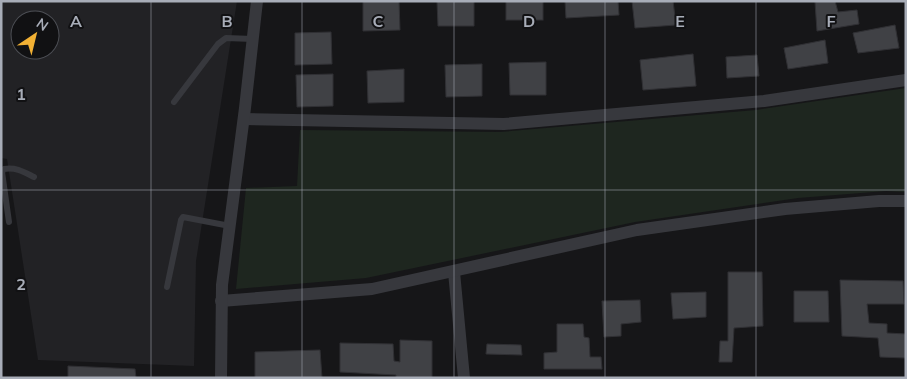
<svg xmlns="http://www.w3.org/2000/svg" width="907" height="379" font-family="Mulish,sans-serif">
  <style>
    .built { fill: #222225; fill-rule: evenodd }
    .green { fill: #1e261f }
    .building { fill: #404145; stroke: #303034 }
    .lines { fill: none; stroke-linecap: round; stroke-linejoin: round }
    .lane { stroke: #37383d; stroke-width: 6 }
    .street { stroke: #37383d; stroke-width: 12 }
    .grid { fill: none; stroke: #a8adb8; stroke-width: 1; stroke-opacity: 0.55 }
    .grid-label { font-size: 16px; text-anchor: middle; font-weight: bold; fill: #a8adb8; stroke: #111113; stroke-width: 4; stroke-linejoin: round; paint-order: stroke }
  </style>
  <rect width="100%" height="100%" fill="#161618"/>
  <!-- built -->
  <path class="built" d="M1 1H237L196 261 194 366 38 360 7 159 1 158ZM20 20H50V50H20Z"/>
  <!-- green -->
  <path class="green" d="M906 88V192L886 191 798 198 635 222 366 278 236 289 246 188 297 186 300 130 500 132 756 110Z"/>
  <!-- building -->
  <g class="building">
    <path d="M363 1H399L400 30 363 31Z"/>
    <path d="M437 1H474V26H438Z"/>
    <rect x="506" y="1" width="37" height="19"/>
    <path d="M565 1H618L619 15 566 18Z"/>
    <path d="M632 1H673L676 25 635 28Z"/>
    <path d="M820 1H835L838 12 857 10 859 24 817 31 815 2Z"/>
    <path d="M895 25 899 48 858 53 853 33Z"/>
    <path d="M331 32 332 64 295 65V33Z"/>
    <path d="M825 40 828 63 788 69 784 48Z"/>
    <path d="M693 54 696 86 643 90 640 60Z"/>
    <path d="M757 55 759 76 727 78 726 57Z"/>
    <path d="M546 62V95H510L509 63Z"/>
    <path d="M482 64V96L446 97 445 65Z"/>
    <path d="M404 69V102L368 103 367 71Z"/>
    <path d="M333 74V106L297 107 296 75Z"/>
    <path d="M728 272H762L763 326 734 328 732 362H719L720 341H728Z"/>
    <path d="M840 280 903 281 904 304H867L869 323 887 324V333L906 334V358L880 357 878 338 842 336Z"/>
    <path d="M794 291H828L829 322H794Z"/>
    <path d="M706 292V317L673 319 671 293Z"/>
    <path d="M640 300 641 322 621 324V336L604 337 602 301Z"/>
    <path d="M557 324H583L584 337 589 338 590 357H601L602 369H544V353L557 352Z"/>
    <path d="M400 340 432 341V378H396V375L340 372V343L393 344 394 361 400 362Z"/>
    <path d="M487 344 521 345 522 355 486 354Z"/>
    <path d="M320 350 322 378H255V352Z"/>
    <path d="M68 366 135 369 136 378H68Z"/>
  </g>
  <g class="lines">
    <!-- lane -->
    <g class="lane">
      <path d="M174 102 218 44 226 38 253 39"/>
      <path d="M9 222 2 172 4 169C16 167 24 172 34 177"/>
      <path d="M167 287 181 220 183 217 230 226"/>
    </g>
    <!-- street -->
    <g class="street">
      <path d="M244 119 504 124 764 101 906 80"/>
      <path d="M454 272 464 378"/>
      <path d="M221 301 372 289 637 230 785 209 879 201H906"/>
      <path d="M221 378 222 285 245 108 257 1"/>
    </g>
  </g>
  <!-- grid -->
  <path class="grid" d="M151 1V378M302 1V378M454 1V378M605 1V378M756 1V378M1 190H906"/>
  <g class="grid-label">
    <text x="76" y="27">A</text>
    <text x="227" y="27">B</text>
    <text x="378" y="27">C</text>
    <text x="529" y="27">D</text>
    <text x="680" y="27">E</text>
    <text x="831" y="27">F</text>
    <text x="21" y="100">1</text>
    <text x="21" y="290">2</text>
  </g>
  <!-- border -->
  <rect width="907" height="379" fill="none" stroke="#a8adb8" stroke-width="5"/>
  <!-- north arrow -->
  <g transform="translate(35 35) rotate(35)"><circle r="24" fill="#111113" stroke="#4d4f55"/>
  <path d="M0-4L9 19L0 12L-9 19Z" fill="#f2b134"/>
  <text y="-8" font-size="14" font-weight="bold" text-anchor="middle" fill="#a8adb8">N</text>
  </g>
</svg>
